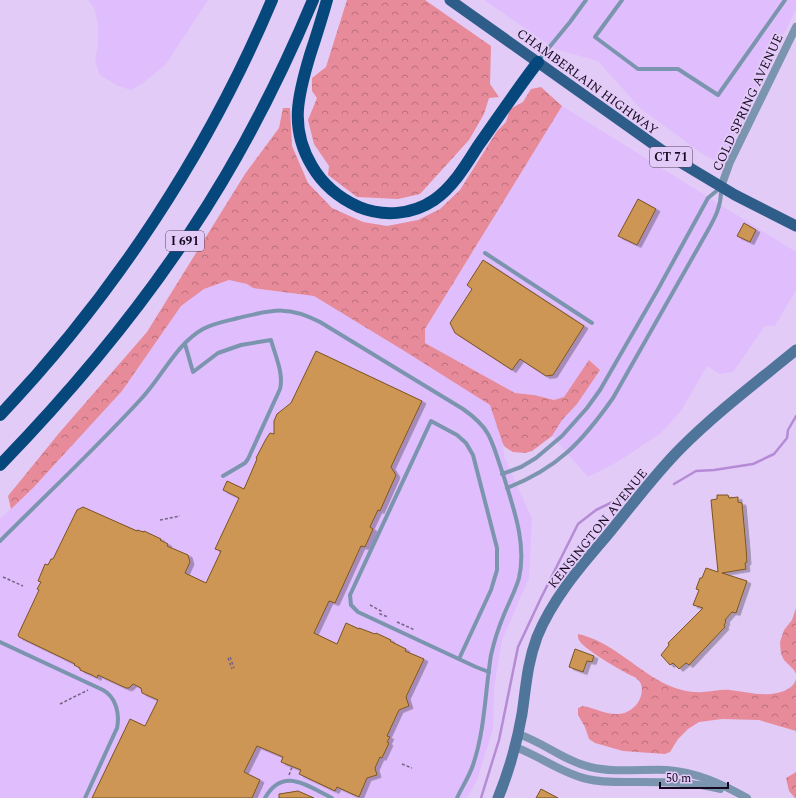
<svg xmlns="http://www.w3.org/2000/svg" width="796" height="798" font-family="Spectral,serif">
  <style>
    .built { fill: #e0bdfc }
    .forest { fill: url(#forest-crowns) }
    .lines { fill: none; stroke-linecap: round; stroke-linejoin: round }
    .stream { stroke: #b58bd5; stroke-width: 2.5 }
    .building { fill: #cd9654; stroke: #7b5320; filter: url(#shadow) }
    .path { stroke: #756283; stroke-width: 1.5; stroke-dasharray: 3 2; stroke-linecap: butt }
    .service { stroke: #7c95af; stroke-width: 4 }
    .minor { stroke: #7c95af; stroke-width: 8 }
    .secondary { stroke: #50759a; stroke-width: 11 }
    .primary { stroke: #2e5d8a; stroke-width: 11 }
    .motorway { stroke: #07487c; stroke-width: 12 }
    .labels { text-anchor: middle; stroke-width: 3.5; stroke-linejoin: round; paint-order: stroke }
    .shield { fill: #e3cbf7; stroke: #544261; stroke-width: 1 }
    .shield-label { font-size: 12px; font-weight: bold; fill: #170821 }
    .street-label { font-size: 13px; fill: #170821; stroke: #e3cbf7 }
  </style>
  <defs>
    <pattern id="forest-crowns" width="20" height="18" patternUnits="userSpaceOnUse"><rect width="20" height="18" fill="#e78a99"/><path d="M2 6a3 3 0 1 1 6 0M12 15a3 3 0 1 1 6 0" fill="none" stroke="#ba6f7c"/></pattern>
    <filter id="shadow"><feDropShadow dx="4" dy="2.5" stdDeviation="0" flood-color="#0004"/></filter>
  </defs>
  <rect width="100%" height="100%" fill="#e3cbf7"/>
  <!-- built -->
  <g class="built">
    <path d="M88 0H208L166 64 143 83 131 90 118 86 100 75 95 61 98 44V25L94 8Z"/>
    <path d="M484 0H796V9L721 164 701 153 640 108 598 61 555 49Z"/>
    <path d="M562 106 796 252V290L775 326H765L733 372 720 374 707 366 681 411 661 433 619 461 588 477 552 436 562 420 577 404 600 370 590 360 565 397 554 400 534 395 515 393 425 343V329Z"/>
    <path d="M229 280 247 284 253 288 314 296 406 352 491 405 503 444 504 456 532 519 529 578 502 640 494 688 493 729 477 780 467 798H0V519L33 488 122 391 181 306 204 289Z"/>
  </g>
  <!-- forest -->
  <g class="forest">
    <path d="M347 0H425L491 46 490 84 499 97 489 98 484 114 469 140 420 194 398 199 357 197 328 175 329 166 314 144 308 120 317 98 312 91V78L326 67Z"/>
    <path d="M541 87 562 106 425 329V343L515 393 534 395 554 400 564 397 589 360 600 370 577 404 562 420 552 436 532 451 525 453 513 452 505 447 503 444 490 405 406 352 314 296 253 288 247 284 229 280 204 289 181 306 122 391 33 488 11 509 8 496 60 432 147 332 245 174 279 128 283 108H290L292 146 308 183 332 208 363 222 387 226 418 220 440 209 460 190 497 131 506 122 510 109 523 102 531 89Z"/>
    <path d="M796 608V674L794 670 784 660 781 654 780 642 784 630 792 620Z"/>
    <path d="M578 634C614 642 637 672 670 686 680 690 692 693 703 692 712 692 721 689 730 690 749 692 765 698 784 691 790 688 794 686 796 679V731L759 720 722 719 699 722 688 729 678 739 670 752 665 754 623 751 595 743 589 739 585 727 578 715V708L583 706C602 710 621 723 637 704 642 697 645 685 637 679 636 677 634 677 632 676 622 671 583 649 579 640 578 639 578 636 578 634Z"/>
    <path d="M796 772V798H795L789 791 786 778Z"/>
  </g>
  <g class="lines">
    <!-- stream -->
    <g class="stream">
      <path d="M674 484 696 471 714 470 753 464 774 454 787 438 788 430 796 416"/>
      <path d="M481 798 499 740 518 647 541 598 578 524 596 510 627 495"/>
    </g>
  </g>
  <!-- building -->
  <g class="building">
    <path d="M638 199 656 209 637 245 618 236Z"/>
    <path d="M744 223 756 230 750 242 737 236Z"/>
    <path d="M483 260 584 326 553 375 546 376 520 359 512 370 455 333 450 323 472 289 467 285Z"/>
    <path d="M316 351 422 401 391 467 396 475 380 511 378 510 370 527 373 529 365 547 361 546 335 603 329 601 314 633 337 644 346 623 359 629V628L375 634 376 633 391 640 390 641 406 649 405 651 424 659 406 697 409 706 399 710 387 736 390 737 387 742 389 743 382 758 380 757 375 768 377 775 367 778 359 797 337 787 335 791 299 774 301 770 281 762 283 757 257 746 244 772 260 780 252 798H92L130 719 145 726 158 700 142 693 141 688 133 684 129 688H126L98 675 97 678 92 675 80 670V668L74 665 75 664 19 637 18 635 39 590 37 589 41 582 38 581 45 564 48 565 51 559H53L77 510 83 507 137 531V530L144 532V531L161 539 160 540 168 544 167 546 188 555 190 562 185 573 206 583 221 551 215 549 239 498 223 490 227 481 244 489 257 459 256 458 266 439 270 433 274 434V421L277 414 291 403Z"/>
    <path d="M717 495H728L729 498 738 497V502L742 503 746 547 747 562 745 563 746 569 722 573 747 581 736 613 732 612 725 620 726 622 724 625 725 627 689 665 686 663 679 669 673 663 670 665 661 655 669 645 668 643 703 608 693 605 699 590 696 589 700 578H702L706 568 718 572 711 500 717 499Z"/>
    <path d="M575 649 594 656 592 662 587 661 583 672 569 667Z"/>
    <path d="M541 789 558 798H536Z"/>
    <path d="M298 791 314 798H279V794Z"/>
  </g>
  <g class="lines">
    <!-- path -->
    <g class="path">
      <path d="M160 520 180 516"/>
      <path d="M3 577 23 586"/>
      <path d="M370 605 381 611 380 614 388 617"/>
      <path d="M397 622 415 630"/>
      <path d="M230 657 234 668"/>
      <path d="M228 658 232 669"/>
      <path d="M60 704 88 690"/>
      <path d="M402 764 412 768"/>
      <path d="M289 775 292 767"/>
    </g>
    <!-- service -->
    <g class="service">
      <path d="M622 0 595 37 638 69H678L718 95 785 0"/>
      <path d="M538 61 570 22 586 0"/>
      <path d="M485 253 592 323"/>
      <path d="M185 344 193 372 218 353 241 345 271 340C275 355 284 374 280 389L248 459 245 463 223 476"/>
      <path d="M502 474 521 467 536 458 562 436 587 408 600 390 657 291 708 198 720 188"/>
      <path d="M507 488C558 468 582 442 613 398L707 232C715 218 722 205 721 188"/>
      <path d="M0 541C47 494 96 448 141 399 162 377 176 344 203 329 214 323 227 321 238 318 272 310 288 305 320 322L463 409C473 416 482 423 488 434 495 447 498 461 503 474 513 507 527 543 519 578 515 592 508 604 503 617 498 629 494 642 491 655 485 692 485 730 473 765 469 777 462 787 457 798"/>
      <path d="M0 642 103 690C116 697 120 714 117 728L85 798"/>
      <path d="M459 659 491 590 497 570V548L473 455 466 443 457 435 431 421 350 595 351 605 358 612 476 667 489 672"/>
      <path d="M265 798C283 766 307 786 332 798"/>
    </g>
    <!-- minor -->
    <g class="minor">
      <path d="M721 187 730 162 796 27"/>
      <path d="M518 734C543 742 564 761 590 767 615 773 642 769 667 770 696 772 722 784 747 798"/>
      <path d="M515 747C540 756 561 773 587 779 604 783 621 782 639 782 666 782 693 782 720 789"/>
    </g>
    <!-- secondary -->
    <path class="secondary" d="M498 798C509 771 517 743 522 714 526 687 527 664 537 637 552 600 579 568 605 538 630 508 653 476 681 448 717 412 757 382 796 350"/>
    <!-- primary -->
    <path class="primary" d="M450 0 670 156 735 195 796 226"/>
    <!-- motorway -->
    <g class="motorway">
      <path d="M327 0C322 18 316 37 310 55 298 95 289 128 312 166 323 185 339 198 359 207 383 217 412 215 434 200 453 187 466 165 478 146 498 118 517 89 538 62"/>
      <path d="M0 415C114 295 208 152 272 0"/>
      <path d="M0 465C69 394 134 317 189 234 238 161 279 81 313 0"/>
    </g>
  </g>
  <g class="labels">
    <!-- shield labels -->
    <g class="shield">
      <rect x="650" y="147" width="42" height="20" rx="3"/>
      <rect x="166" y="231" width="38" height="20" rx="3"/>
    </g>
    <g class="shield-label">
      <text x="671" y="161">CT 71</text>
      <text x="185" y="245">I 691</text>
    </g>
    <!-- street labels -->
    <g class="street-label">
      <text transform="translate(588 81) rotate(36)" y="5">CHAMBERLAIN HIGHWAY</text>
      <text transform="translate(747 102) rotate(-65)" y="5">COLD SPRING AVENUE</text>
      <text transform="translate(597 528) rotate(-51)" y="5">KENSINGTON AVENUE</text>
    </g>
  </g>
  <!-- scale -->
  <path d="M660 782v6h68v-6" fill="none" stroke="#170821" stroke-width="2"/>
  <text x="666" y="782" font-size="12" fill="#170821" stroke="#e3cbf7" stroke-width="3" paint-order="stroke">50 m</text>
</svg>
